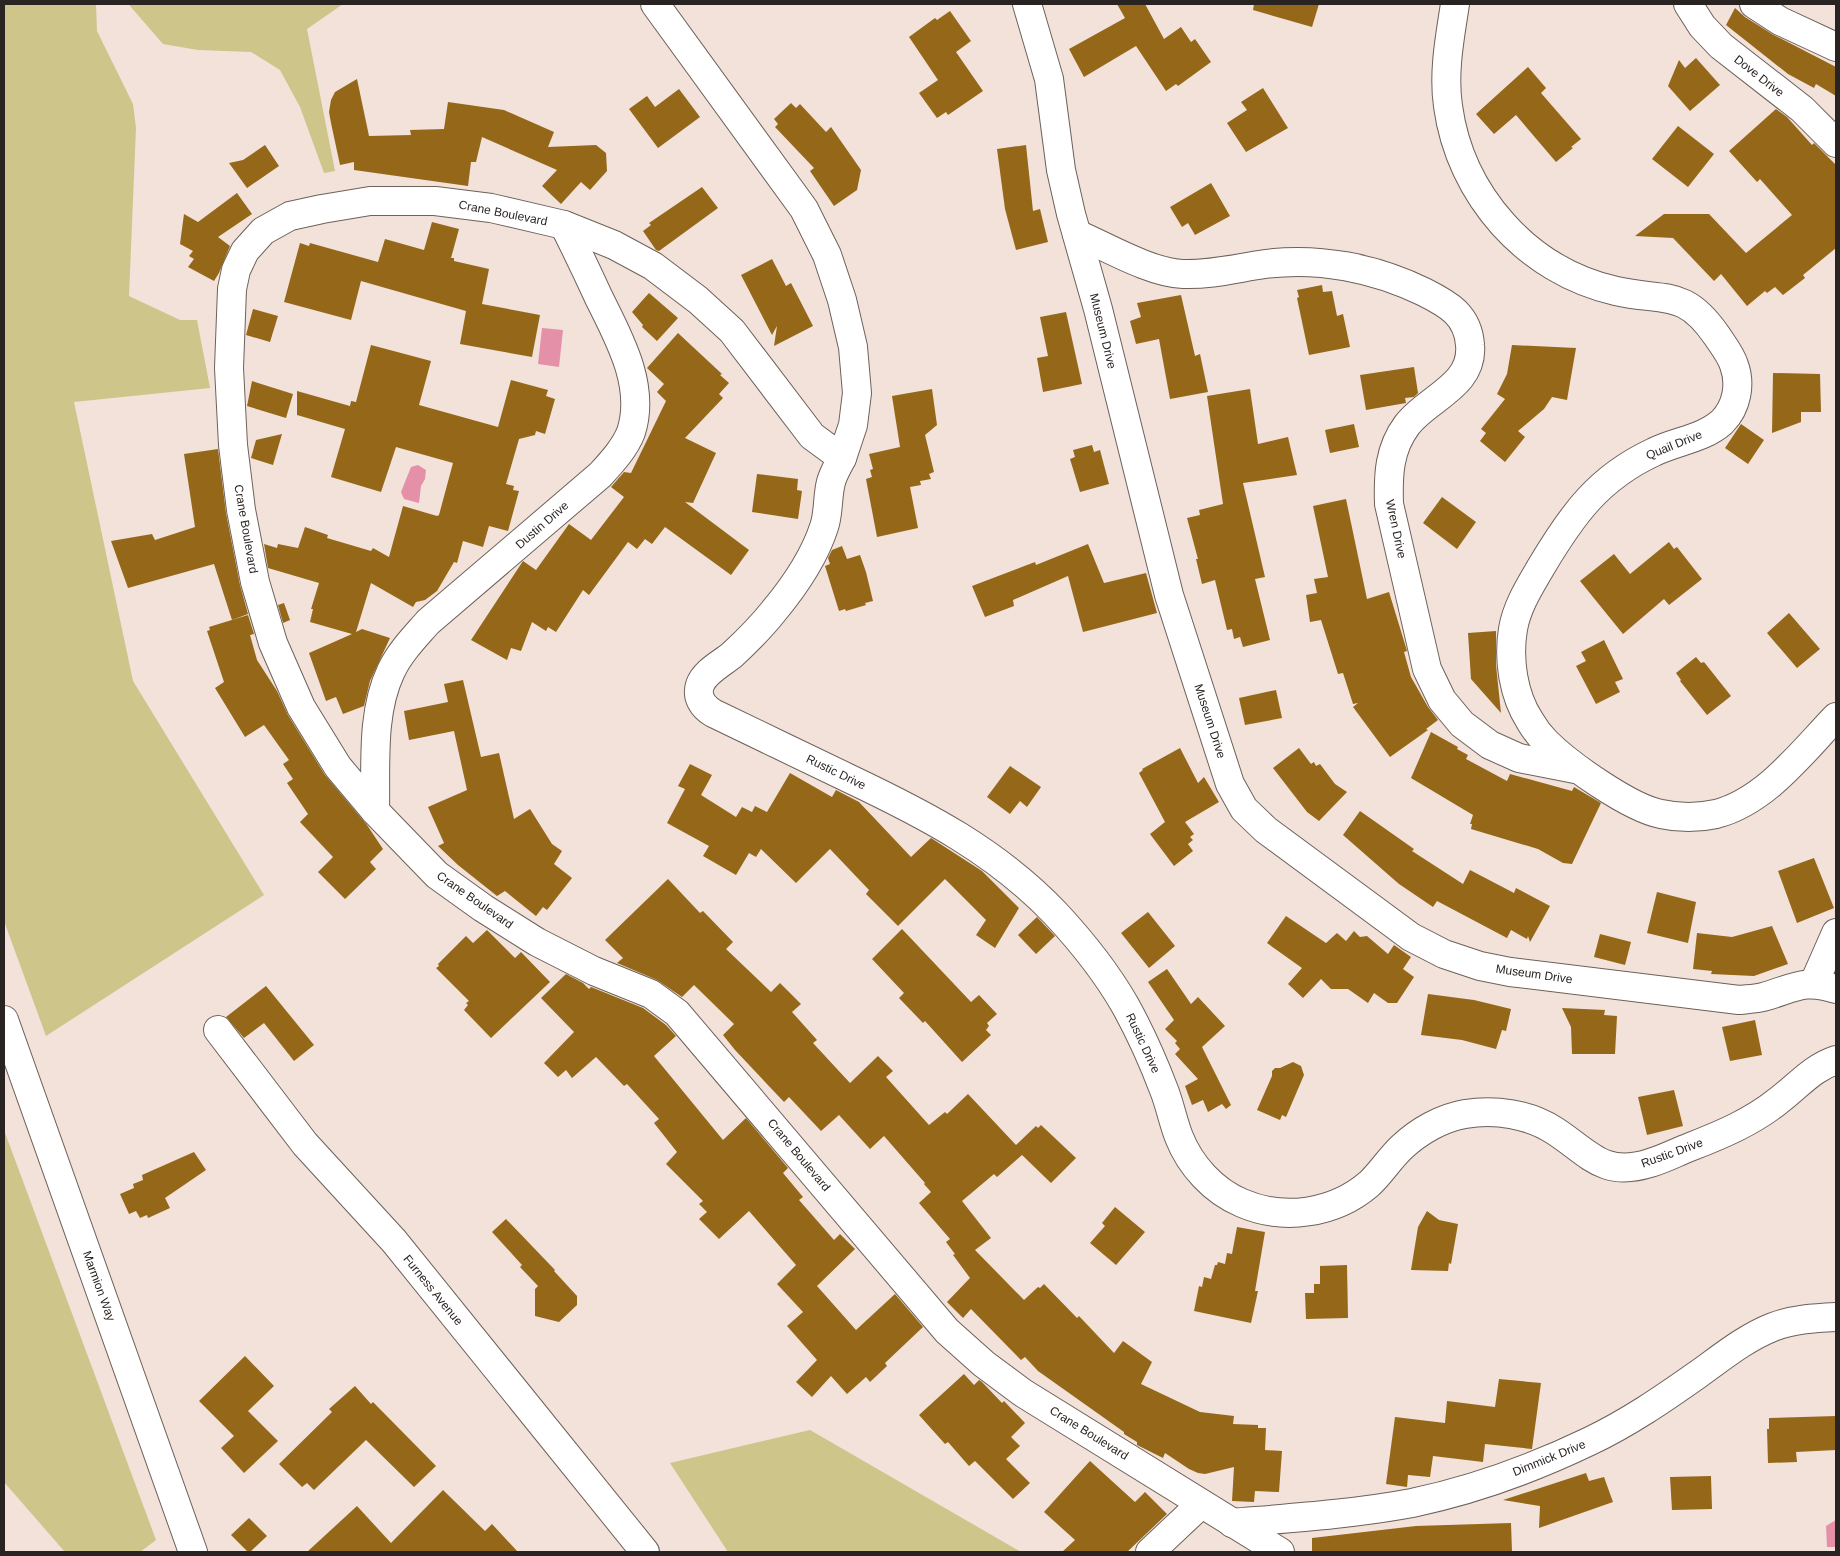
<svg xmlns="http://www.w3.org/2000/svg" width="1840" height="1556" font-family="Helvetica,sans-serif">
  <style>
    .green { fill: #cec58b }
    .water { fill: #e590a9 }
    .building { fill: #956718 }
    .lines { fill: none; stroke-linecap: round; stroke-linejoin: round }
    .minor-casing { stroke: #6d6159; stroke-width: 30 }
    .minor { stroke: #fff; stroke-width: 28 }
    .labels { text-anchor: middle; stroke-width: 4; stroke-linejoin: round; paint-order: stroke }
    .street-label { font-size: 12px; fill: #292421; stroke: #fff }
  </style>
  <rect width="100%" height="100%" fill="#f2e2da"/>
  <!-- green -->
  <g class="green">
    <path d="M4 4H96L97 31 133 104 136 128 129 296 180 320H197L210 388 74 402 133 681 264 895 46 1036 4 921Z"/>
    <path d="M130 4H343L307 29 335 171 324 173 300 107 280 70 251 52 198 50 163 44 130 6Z"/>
    <path d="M4 1130 156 1540 140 1552H65L4 1482Z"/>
    <path d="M810 1430 1021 1552H728L670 1463Z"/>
  </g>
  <!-- water -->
  <g class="water">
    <path d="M542 328 563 330 559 367 538 364Z"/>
    <path d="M418 465 426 470 425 479 421 486 419 503 404 499 401 492 411 467Z"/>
    <path d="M1836 1520V1547H1827L1826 1526Z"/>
  </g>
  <!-- building -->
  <g class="building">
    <path d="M1117 4H1145L1164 39 1181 27 1191 42 1195 39 1211 62 1178 86 1176 84 1166 91 1136 46 1084 77 1069 49 1125 18Z"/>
    <path d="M1254 4H1319L1312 27 1253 10Z"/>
    <path d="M1735 8 1745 17 1772 34 1836 67V96L1816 84 1814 88 1788 74 1726 25Z"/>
    <path d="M950 11 971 41 956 52 983 91 948 115 946 112 937 118 919 93 938 80 909 37 935 18 937 20Z"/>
    <path d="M1696 58 1720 85 1690 111 1668 86 1679 60 1685 68Z"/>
    <path d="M1528 67 1546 88 1541 93 1581 139 1571 147 1573 148 1556 162 1516 115 1494 134 1476 114Z"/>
    <path d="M357 79 369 136 411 135 410 130 444 129 448 102 504 110 554 132 548 147 596 145 606 153 607 171 590 190 581 182 561 204 542 186 557 170 482 137 476 162H471L468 186 354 170V162L340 165 331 123 329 112 331 100 335 92Z"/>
    <path d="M1263 88 1288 128 1246 152 1227 123 1247 110 1241 102Z"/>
    <path d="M679 89 700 117 658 148 629 109 647 96 655 107Z"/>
    <path d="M791 103 796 108 800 104 826 132 831 127 861 170 857 190 834 206 810 171 814 168 775 127 778 124 774 119Z"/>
    <path d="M1776 109 1787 117 1812 145 1814 143 1836 165V248L1803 275 1805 278 1783 295 1775 287 1767 293 1765 291 1747 306 1721 274 1714 281 1673 238 1635 236 1664 214H1709L1746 253 1792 215 1760 179 1757 182 1729 151Z"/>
    <path d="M1678 126 1714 154 1688 187 1652 159Z"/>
    <path d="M265 145 279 166 247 188 229 163 243 160Z"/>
    <path d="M1026 145 1033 211 1040 209 1048 242 1016 250 1005 209 997 149Z"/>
    <path d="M1211 183 1230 216 1195 235 1188 223 1182 227 1170 207Z"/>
    <path d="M702 187 718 208 659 251 656 250 643 231 651 225 649 223Z"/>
    <path d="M237 193 252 214 218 237 230 246 219 273 214 281 188 267 194 259 189 256 193 251 180 244 184 214 198 222Z"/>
    <path d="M432 222 459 229 451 258H454V261L489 269 482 304 540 315 532 357 460 344 466 311 361 281 351 320 284 302 300 243 309 246 310 243 378 262 385 239 424 250Z"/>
    <path d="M772 259 786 286 791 283 813 326 774 346 777 326 772 335 741 275Z"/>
    <path d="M1322 285 1323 292 1332 291 1337 316 1343 314 1350 347 1309 355 1297 298 1299 297 1297 290Z"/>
    <path d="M649 293 678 318 657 341 642 327 643 325 632 312Z"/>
    <path d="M1181 295 1195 356 1200 354 1208 392 1170 399 1159 339 1136 344 1130 321 1141 317 1137 303Z"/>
    <path d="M253 309 278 316 270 342 246 335Z"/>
    <path d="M1066 312 1082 384 1043 392 1037 358 1048 356 1040 317Z"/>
    <path d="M678 333 722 374 720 375 729 383 719 394 723 398 685 438 716 453 693 503 685 502 749 550 731 575 665 527 652 544 645 539 637 549 628 542 589 595 583 590 556 632 548 627 546 631 532 622 521 651 511 648 507 660 471 640 523 561 536 570 569 524 591 540 624 497 611 487 624 472 631 473 666 401 657 392 664 384 647 368Z"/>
    <path d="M371 345 431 361 419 405 498 427 511 380 548 390 546 396 555 399 545 434 536 431 535 435 519 439 506 484 514 486 513 490 519 491 508 531 489 526 483 547 463 541 457 563 454 562 437 591 425 600 416 602 413 607 371 583 356 632 362 629 390 638 370 681 364 706 343 714 336 697 326 701 309 653 352 634 310 622 313 609H311L319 583 268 568 264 544 277 548 278 544 298 548 305 527 328 535 327 538 371 551 373 548 389 557 403 506 437 516 439 515 453 463 396 447 381 492 331 477 345 429 297 415V391L350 406 351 401 356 402Z"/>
    <path d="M1512 345 1576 348 1567 400 1552 397 1544 409 1518 431 1525 437 1505 462 1480 441 1486 433 1481 429 1505 399 1497 394 1507 374Z"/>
    <path d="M1414 367 1418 393 1414 397 1405 398 1406 403 1366 410 1360 375Z"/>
    <path d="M1773 373 1820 374 1821 412H1801V422L1772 433Z"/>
    <path d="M252 381 293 394 286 418 247 406Z"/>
    <path d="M932 389 937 425 925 435 934 472 929 474 931 479 920 481 921 485 910 487 918 528 877 537 866 479 872 477 870 470 873 469 869 454 900 447 892 396Z"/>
    <path d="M1250 389 1258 444 1288 437 1297 475 1243 483 1265 577 1255 579 1270 640 1243 647 1240 637 1234 639 1232 629 1227 630 1215 580 1202 584 1196 559H1198L1187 518 1200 515 1199 510 1223 504 1207 396Z"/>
    <path d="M1354 424 1359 447 1330 453 1325 430Z"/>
    <path d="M1741 424 1764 440 1748 464 1725 448Z"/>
    <path d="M282 434 273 465 251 458 256 440Z"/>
    <path d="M1092 445 1094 452 1100 450 1109 484 1080 492 1070 459 1075 457 1073 450Z"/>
    <path d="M218 449 226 513 240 585 248 614 232 620 214 564 128 588 111 541 152 534 155 540 195 527 184 454Z"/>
    <path d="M757 474 798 479 797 490 802 491 798 519 752 512Z"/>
    <path d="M1442 497 1476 522 1457 549 1423 523Z"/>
    <path d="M1346 499 1367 599 1389 592 1404 641 1407 651 1404 652 1411 677 1428 707 1438 720 1426 729 1428 730 1390 757 1353 707 1358 703 1353 704 1343 673 1338 674 1321 620 1310 622 1306 595 1317 593 1314 579 1328 577 1313 506Z"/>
    <path d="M1669 542 1674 549 1677 547 1702 579 1669 605 1664 599 1623 634 1580 581 1614 554 1630 574Z"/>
    <path d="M1088 544 1104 583 1146 573 1157 613 1083 632 1068 576 1013 600 1014 606 985 617 972 586 1035 562 1036 565Z"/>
    <path d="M842 546 847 559 860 555 866 572 873 601 865 603 866 605 846 611 845 609 839 611 825 566 830 564 828 558 832 550Z"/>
    <path d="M284 603 290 620 283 623 278 605Z"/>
    <path d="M1789 613 1820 649 1797 668 1767 633Z"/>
    <path d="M248 615 254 634 250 635 257 660 277 691 288 715 325 775 367 825 383 849 370 862 376 869 345 899 318 872 333 857 300 822 308 814 287 783 293 779 283 764 289 760 264 725 245 737 215 688 224 682 207 631 210 630 209 627Z"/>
    <path d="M1496 631V665L1501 713 1471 679 1468 633Z"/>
    <path d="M1604 640 1623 679 1615 682 1620 692 1596 704 1576 666 1586 661 1581 652Z"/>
    <path d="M1696 657 1701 663 1704 662 1731 696 1707 715 1680 681 1681 680 1676 673Z"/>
    <path d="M463 680 481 757 499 753 514 819 530 809 552 844 562 851 554 864 572 878 547 910 543 907 536 916 505 891 497 896 458 865 438 846 444 843 428 807 467 790 454 731 409 740 404 711 448 702 444 684Z"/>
    <path d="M1276 690 1282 718 1245 725 1239 698Z"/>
    <path d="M1431 732 1458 747 1457 749 1468 755 1466 759 1507 781 1510 774 1572 791 1574 787 1601 803 1572 864 1563 863 1538 849 1471 829 1472 824H1470L1473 815 1411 778Z"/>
    <path d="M1180 748 1198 783 1204 777 1219 802 1185 822 1194 834 1190 837 1193 840 1188 844 1193 851 1174 866 1150 834 1165 822 1139 773 1143 770 1142 769Z"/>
    <path d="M1299 748 1311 764 1314 762 1316 766 1320 764 1335 784 1347 792 1319 821 1307 812 1273 768Z"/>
    <path d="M690 764 712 775 701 795 736 817 742 807 752 812 755 806 767 812 790 773 832 797 836 790 859 802 911 857 931 838 982 871 1019 908 995 948 976 935 986 920 945 879 898 926 866 894 869 890 830 849 796 883 761 849 756 857 749 853 736 875 703 856 709 846 667 823 685 789 678 786Z"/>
    <path d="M1010 766 1041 787 1027 807 1020 801 1010 814 987 797Z"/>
    <path d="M1360 811 1414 849 1412 851 1463 884 1470 870 1514 893 1516 888 1550 906 1530 942 1528 936 1527 939 1511 930 1507 938 1437 901 1433 907 1399 884 1343 835Z"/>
    <path d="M1814 858 1834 908 1797 923 1778 871Z"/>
    <path d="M668 879 700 913 703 911 733 942 726 949 771 992 780 983 801 1004 792 1012 817 1040 813 1043 850 1083 878 1056 893 1071 886 1077 929 1125 945 1112 947 1114 968 1094 1016 1145 1036 1126 1038 1128 1041 1125 1076 1158 1051 1183 1022 1155 997 1177 994 1174 962 1201 991 1238 975 1250 1024 1300 1038 1287 1040 1288 1044 1284 1077 1318 1079 1316 1114 1353 1123 1341 1152 1362 1141 1384 1200 1412 1234 1416 1233 1424 1258 1425V1428H1266L1265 1450 1282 1451 1279 1492 1255 1491 1254 1502 1232 1501 1234 1467 1205 1474 1198 1473 1189 1469 1165 1453 1163 1458 1137 1445V1442L1124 1434V1432L1038 1371 1025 1357 1021 1360 971 1309 963 1318 947 1302 970 1278 953 1255 955 1254 946 1242 950 1239 919 1203 931 1192 924 1184 925 1183 884 1136 870 1149 839 1115 821 1131 789 1097 784 1102 735 1050 723 1035 734 1024 694 985 682 997 657 980 617 963 623 958 605 940Z"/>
    <path d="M1657 892 1696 902 1688 943 1647 933Z"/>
    <path d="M1148 912 1175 946 1149 968 1121 933Z"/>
    <path d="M1286 916 1326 943 1337 933 1346 941 1354 931 1360 937 1367 936 1388 954 1394 945 1411 957 1403 969 1414 977 1397 1003H1388L1374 993 1368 1003 1348 989H1331L1321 979 1303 998 1288 984 1302 968 1267 943Z"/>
    <path d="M1037 917 1055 936 1036 954 1018 935Z"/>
    <path d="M1772 926 1788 964 1754 976 1711 974 1712 971 1693 969 1697 933 1732 937Z"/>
    <path d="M902 929 971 1002 979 995 997 1014 987 1023 989 1026 986 1030 991 1035 962 1062 925 1021 923 1023 899 998 904 993 872 959Z"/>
    <path d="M487 930 515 958 521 952 550 982 491 1038 464 1010 468 1005 466 1003 469 1001 436 968 439 966 438 964 466 936 473 943Z"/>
    <path d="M1600 934 1631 942 1625 965 1594 957Z"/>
    <path d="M1167 969 1191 1004 1198 997 1225 1026 1202 1047 1231 1105 1226 1109 1222 1104 1208 1112 1203 1100 1192 1105 1185 1086 1198 1079 1175 1054 1180 1049 1175 1043 1177 1041 1165 1029 1174 1020 1148 982Z"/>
    <path d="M566 974 583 983 589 989 591 987 643 1008 666 1025 676 1036 654 1056 723 1140 746 1118 788 1168 783 1173 803 1197 799 1200 834 1240 840 1234 855 1249 817 1286 856 1330 895 1294 923 1327 885 1363 887 1366 870 1382 866 1377 847 1394 831 1376 812 1397 796 1382 817 1360 787 1326 803 1312 777 1284 796 1265 749 1211 719 1239 699 1219 707 1212 699 1204 703 1201 666 1164 677 1152 654 1123 659 1119 627 1084 624 1086 596 1057 572 1078 566 1070 558 1077 544 1063 574 1032 541 998Z"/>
    <path d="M266 986 314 1045 294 1061 264 1023 244 1038 226 1017Z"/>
    <path d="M1428 994 1474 1000 1511 1009 1506 1031 1502 1030 1496 1049 1462 1040 1421 1035Z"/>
    <path d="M1562 1008 1605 1010 1604 1015 1617 1016 1615 1054H1572L1571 1027Z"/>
    <path d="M1755 1020 1762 1055 1730 1061 1722 1027Z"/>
    <path d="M1293 1062 1301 1066 1304 1075 1286 1117 1282 1115 1280 1120 1257 1110 1272 1076V1071L1275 1068H1280Z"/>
    <path d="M1674 1090 1683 1126 1647 1135 1638 1097Z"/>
    <path d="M194 1152 206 1170 165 1198 170 1208 148 1218 147 1215 140 1218 136 1211 129 1214 120 1194 134 1188 133 1184 143 1180 142 1175Z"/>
    <path d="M1115 1207 1145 1232 1116 1265 1090 1243 1105 1226 1102 1223Z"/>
    <path d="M1427 1211 1439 1220 1458 1224 1451 1264 1449 1263 1448 1271 1411 1270 1418 1227Z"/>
    <path d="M506 1219 555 1270 554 1271 577 1296V1305L559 1322 535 1316V1289L538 1286 520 1267 522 1265 492 1232Z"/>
    <path d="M1237 1227 1265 1232 1255 1291H1258L1251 1323 1194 1311 1199 1286 1202 1287 1204 1277 1211 1279 1215 1265H1217L1218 1262 1225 1264 1227 1253 1232 1254Z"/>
    <path d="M1347 1265 1348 1318 1306 1319 1305 1293H1314V1284H1320V1266Z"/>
    <path d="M245 1356 274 1386 248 1411 278 1441 244 1473 221 1448 234 1436 199 1401Z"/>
    <path d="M964 1374 974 1385 979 1380 982 1382 1002 1403 1004 1401 1025 1423 1011 1437 1020 1446 1006 1459 1030 1483 1013 1499 975 1461 969 1466 948 1442 945 1444 919 1415Z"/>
    <path d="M1499 1379 1541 1383 1532 1449 1485 1444 1483 1462 1433 1456 1430 1477 1408 1475 1407 1487 1386 1484 1395 1417 1445 1423 1447 1401 1495 1407Z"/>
    <path d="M355 1386 371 1404 373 1402 436 1466 414 1487 366 1440 314 1490 307 1483 302 1487 279 1464 332 1412 329 1409Z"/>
    <path d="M1836 1416V1450L1796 1452 1797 1462 1768 1463 1767 1429H1769V1418Z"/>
    <path d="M1090 1461 1135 1502 1145 1492 1167 1514 1127 1552H1062L1075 1540 1044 1512Z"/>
    <path d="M1586 1473 1589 1481 1604 1477 1613 1502 1539 1528 1540 1506 1503 1500Z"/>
    <path d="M1711 1476 1712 1509 1672 1510 1670 1477Z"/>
    <path d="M443 1490 485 1531 492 1524 518 1552H307L357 1506 391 1543Z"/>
    <path d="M249 1518 267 1536 250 1552H248L231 1535Z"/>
    <path d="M1511 1523 1512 1552H1312V1538L1416 1526Z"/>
  </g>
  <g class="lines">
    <!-- minor casing -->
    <g class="minor-casing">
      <g id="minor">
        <path d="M655 4 804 209 827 255 842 300 853 347 857 393 853 425 842 458 812 436 732 331 698 300 653 266 614 245 564 225 491 208 435 201H370L322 209 290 216 263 231 245 251 236 270 232 289 229 368 233 445 241 510 255 582 273 643 301 707 338 767 375 811 437 875 483 908 537 942 594 971 651 994 677 1013 947 1331 984 1364 1023 1393 1280 1552"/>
        <path d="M1027 4 1049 79 1061 170 1071 214 1098 309 1169 595 1230 784 1244 809 1266 830 1411 937 1444 954 1480 966 1510 972 1739 1000C1747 999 1755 999 1763 997 1793 989 1803 978 1836 989"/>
        <path d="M1455 4C1450 37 1443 72 1448 106 1460 195 1527 271 1616 291 1665 302 1684 288 1717 336 1723 345 1731 355 1734 365 1741 384 1737 407 1722 422 1703 439 1676 441 1654 452 1598 478 1572 515 1541 567 1530 586 1517 606 1513 629 1508 659 1513 695 1530 721 1534 728 1540 736 1546 742 1569 765 1630 808 1661 814 1679 818 1698 818 1716 814 1766 801 1802 752 1836 717"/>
        <path d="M1688 4 1702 26 1721 46 1802 109 1836 143"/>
        <path d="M1754 4 1780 21 1836 47"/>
        <path d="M1077 234C1107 247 1151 273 1183 274 1211 275 1237 268 1265 264 1319 257 1375 268 1424 292 1448 304 1468 315 1470 345 1474 386 1427 398 1407 425 1389 449 1388 475 1389 504L1427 669 1442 700 1462 724 1490 745 1519 758 1575 769"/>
        <path d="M842 458C838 466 833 474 831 482 827 497 829 513 824 527 814 558 793 588 773 612 761 627 747 641 733 654 723 663 705 671 700 685 696 697 703 707 713 713 758 735 803 756 848 778 926 815 996 851 1056 914 1082 942 1106 972 1125 1005 1140 1032 1153 1061 1164 1090 1170 1105 1173 1122 1179 1137 1190 1165 1213 1191 1242 1203 1283 1221 1334 1214 1369 1184 1381 1173 1390 1158 1402 1147 1419 1131 1442 1118 1465 1114 1495 1109 1529 1114 1555 1131 1589 1153 1603 1178 1650 1163 1664 1159 1677 1152 1690 1147 1721 1135 1752 1122 1778 1101 1798 1086 1812 1068 1836 1060"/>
        <path d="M375 811C376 765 371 713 391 671 400 652 415 637 428 622L600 475C611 463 625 448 631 432 646 386 619 338 599 298 588 274 576 249 564 225"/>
        <path d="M1814 983 1836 933"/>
        <path d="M4 1020 193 1552"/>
        <path d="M218 1030 305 1144 394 1241 645 1552"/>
        <path d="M1232 1523C1292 1518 1353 1514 1412 1503 1474 1490 1534 1468 1590 1441 1628 1423 1663 1399 1697 1375 1721 1358 1745 1338 1773 1327 1794 1319 1815 1318 1836 1317"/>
        <path d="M1150 1552 1201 1504"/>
      </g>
    </g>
    <!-- minor -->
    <use href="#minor" class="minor"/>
  </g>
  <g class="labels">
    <!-- street labels -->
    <g class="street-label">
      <text transform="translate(1759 76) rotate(38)" y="4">Dove Drive</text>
      <text transform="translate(503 213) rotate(11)" y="4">Crane Boulevard</text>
      <text transform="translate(1103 331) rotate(76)" y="4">Museum Drive</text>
      <text transform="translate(1674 445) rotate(-22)" y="4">Quail Drive</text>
      <text transform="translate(542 525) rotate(-41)" y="4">Dustin Drive</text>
      <text transform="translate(246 529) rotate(80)" y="4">Crane Boulevard</text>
      <text transform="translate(1396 529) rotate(78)" y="4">Wren Drive</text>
      <text transform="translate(1210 721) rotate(72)" y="4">Museum Drive</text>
      <text transform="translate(836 772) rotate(26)" y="4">Rustic Drive</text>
      <text transform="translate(475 900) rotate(35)" y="4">Crane Boulevard</text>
      <text transform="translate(1534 974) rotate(8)" y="4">Museum Drive</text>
      <text transform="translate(1143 1043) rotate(65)" y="4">Rustic Drive</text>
      <text transform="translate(1672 1153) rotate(-20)" y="4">Rustic Drive</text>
      <text transform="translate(799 1155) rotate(50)" y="4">Crane Boulevard</text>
      <text transform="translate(99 1286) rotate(70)" y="4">Marmion Way</text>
      <text transform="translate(433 1290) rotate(51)" y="4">Furness Avenue</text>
      <text transform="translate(1089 1433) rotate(32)" y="4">Crane Boulevard</text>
      <text transform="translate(1549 1458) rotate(-22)" y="4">Dimmick Drive</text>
    </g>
  </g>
  <!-- border -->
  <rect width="1840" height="1556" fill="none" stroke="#292421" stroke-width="10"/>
</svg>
